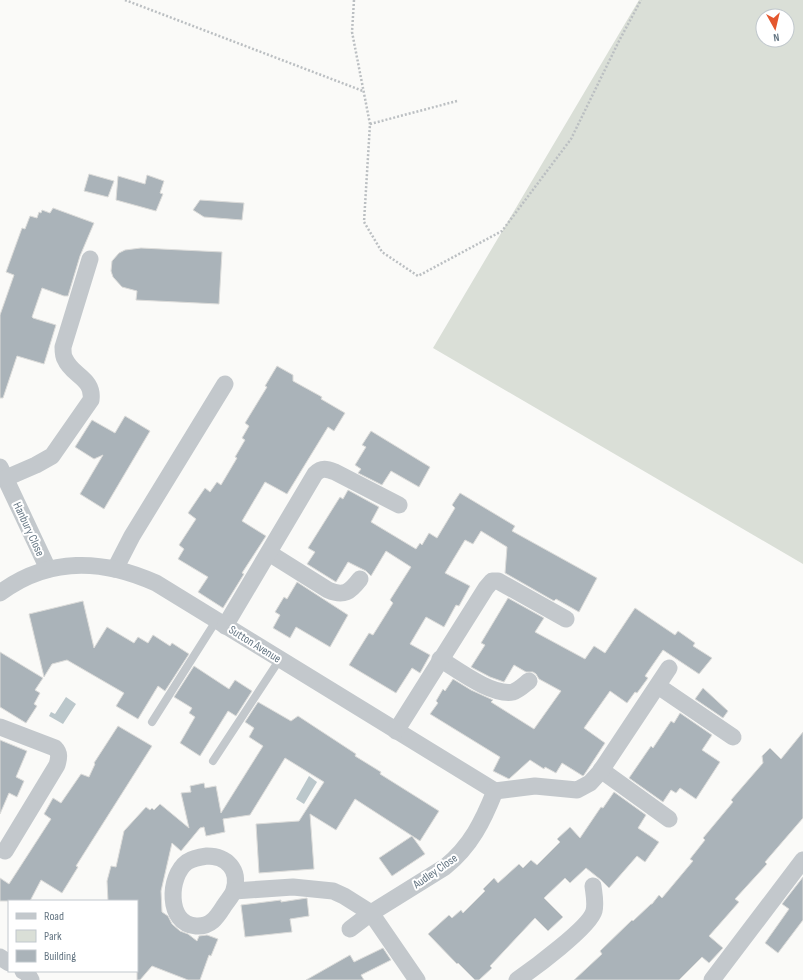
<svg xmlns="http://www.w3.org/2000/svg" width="803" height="980" font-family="'Sofia Sans Condensed',sans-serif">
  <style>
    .green { fill: #dadfd7; fill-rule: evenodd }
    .water { fill: #bbc7cb }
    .building { fill: #aab3b9; stroke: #dcdcda }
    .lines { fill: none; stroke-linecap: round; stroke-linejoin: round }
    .path { stroke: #bbbfc2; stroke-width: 2.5; stroke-dasharray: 2 2; stroke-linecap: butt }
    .lane { stroke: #c3c8cc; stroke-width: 8 }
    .street { stroke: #c3c8cc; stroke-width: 17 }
    .labels { text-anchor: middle; stroke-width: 4; stroke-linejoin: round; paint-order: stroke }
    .street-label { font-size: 12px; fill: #657683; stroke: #fff }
  </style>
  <rect width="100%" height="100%" fill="#fafaf8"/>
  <!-- green -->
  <path class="green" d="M639 0H803V564L433 348ZM763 16H787V40H763Z"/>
  <!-- water -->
  <g class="water">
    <path d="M66 697 76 704 63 724 49 716 51 712 55 714Z"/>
    <path d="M309 776 317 782 304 804 296 799Z"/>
  </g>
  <!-- building -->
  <g class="building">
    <path d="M89 174 114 181 108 197 84 191Z"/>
    <path d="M147 175 164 181 160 193 163 194 156 211 116 200 118 176 145 184Z"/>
    <path d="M200 200 244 203 242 220 204 217 193 210Z"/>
    <path d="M53 208 94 223 80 256 68 296H64L42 288 32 317 33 318 56 325 44 364 17 356 3 398H0V315L14 275 6 272 22 228 25 229 30 216 37 218 39 212 41 213 42 210 50 213Z"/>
    <path d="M141 248 222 252 219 304 136 300 137 291 122 287 113 277 111 271 112 261 119 253 125 250Z"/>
    <path d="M277 366 293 375V381L322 397 321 399 345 413 334 431 328 427 287 494 265 482 242 521 266 536 242 573 244 574 223 608 198 592 208 577 178 559 184 549 179 545 196 519 188 513 205 488 210 492 217 482 221 485 237 458 235 457 245 440 242 438 249 426 245 423 267 387 265 386Z"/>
    <path d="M125 416 150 431 104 509 80 494 103 455 94 459 75 447 92 420 115 433Z"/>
    <path d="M371 431 430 467 419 487 391 471 382 485 358 473 361 469 355 465 366 447 362 445Z"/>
    <path d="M348 490 379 507 371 522 416 549 420 543 422 545 429 533 437 538 455 508 452 505 460 493 515 526 512 531 597 578 579 612 556 599 554 601 505 573 507 547 481 531 473 544 465 540 445 573 470 586 459 606 456 605 444 627 426 617 410 644 430 655 420 673 412 668 396 693 349 665 369 633 373 635 393 603 390 600 411 567 386 551 371 576 366 571 348 562 336 582 307 564 315 552 308 548 340 497 343 499Z"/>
    <path d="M297 582 348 615 330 647 296 627 290 638 273 628 280 615 275 612 284 597 287 599Z"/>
    <path d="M508 598 544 618 535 632 585 659 594 646 605 653 635 608 675 635 678 631 695 643 693 646 712 658 699 674 663 650 645 676 648 678 637 693 635 692 627 703 610 691 584 728 605 743 584 775 583 776 562 763 556 773 545 767 544 769 530 760 509 779 493 771 500 757 430 714 438 703 436 701 443 689 445 691 453 679 471 690 493 700 491 702 534 729 561 691 539 679 536 674 533 672H526L514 665 504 682 490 677 471 667 485 645 481 643Z"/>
    <path d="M83 601 94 648 107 627 134 643 138 637 148 643 153 635 170 646 172 643 189 654 165 691 158 686 138 719 116 706 124 693 67 660 52 664 44 677 29 614Z"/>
    <path d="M0 652 43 678 35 690 40 693 34 704 37 706 26 723 0 707Z"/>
    <path d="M194 666 229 689 235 680 252 691 236 716 228 711 200 756 180 743 195 717 189 713 192 708 174 697Z"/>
    <path d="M703 688 728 711 723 718 695 699Z"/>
    <path d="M258 702 291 721 298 716 356 754 355 756 381 772 380 774 439 811 420 841 355 799 336 830 310 814 314 869 259 873 256 824 299 821 324 782 285 758 250 815 223 819 225 832 206 836 204 827 200 828 181 851 172 843 161 891 162 912 168 916 172 924 180 931 188 934 197 941 199 936 207 935 218 939 211 956 209 955 200 980H188L152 966 140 980H137V901H108L107 881 111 866 116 867 124 831 146 807 150 810 152 808 154 810 160 804 189 828 181 793 191 792 190 786 204 783 205 788 216 786 221 813 263 746 249 737 254 728 245 722Z"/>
    <path d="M680 713 712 735 702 750 720 762 696 799 680 788 676 793 671 790 663 802 629 778 651 746 653 748 671 721 674 723Z"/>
    <path d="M118 726 152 746 76 866 78 867 62 893 41 880 30 901H0V878L9 884 51 819 44 814 53 798 61 803 81 774 89 777 95 764 94 763Z"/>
    <path d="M803 732V818L765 862 767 864 735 899 739 902 709 936 723 948 709 963 702 957 679 980H574L602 954 600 951 632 920 633 921 651 904H652L659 895 662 898 693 861 690 859 705 840 703 838 733 802 731 800 763 763 762 756 770 748 781 759Z"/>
    <path d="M0 740 27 751 16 777 24 781 17 797 9 793 0 814Z"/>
    <path d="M614 792 646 815 638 828 659 842 645 862 637 856 609 888 601 880 586 868 570 883 565 878 544 898 563 917 548 931 535 918 490 966 492 968 479 980H475L458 963 457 964 428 934 449 915 452 918 461 910 463 913 485 891 483 889 494 878 498 883 519 864 523 868 531 860 537 865 560 842 557 839 570 827 580 838 601 807 603 808Z"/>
    <path d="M412 836 425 854 392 876 379 858Z"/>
    <path d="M803 877V920L778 953 765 943 789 909 782 904Z"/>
    <path d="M307 898 309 916 290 919 292 932 245 937 241 905 281 900V902Z"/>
    <path d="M383 948 391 960 361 975 364 980H306L350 955 354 962Z"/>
  </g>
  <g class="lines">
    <!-- path -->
    <g class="path">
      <path d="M125 0 363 91"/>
      <path d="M354 0 352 32 370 124 364 222 382 252 418 276 502 231 571 139 619 41 641 0"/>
      <path d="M370 124 457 101"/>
    </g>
    <!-- lane -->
    <g class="lane">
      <path d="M152 722 216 621"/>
      <path d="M213 761 280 659"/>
    </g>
    <!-- street -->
    <g class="street">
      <path d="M0 467 48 569"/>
      <path d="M6 478 36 465 52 456 91 400C94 378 72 376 65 359 63 356 63 351 63 347L90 259"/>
      <path d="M269 553 328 590C344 597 350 592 360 579"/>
      <path d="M115 569 132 536 225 384"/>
      <path d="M0 593C48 557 103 559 156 583L495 791"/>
      <path d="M225 626 315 474C322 467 327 469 335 472L399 505"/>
      <path d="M440 659C458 670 492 696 513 692 519 690 524 685 529 681"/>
      <path d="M658 686 733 737"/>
      <path d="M0 727 55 748C60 753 59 758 57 765L5 851"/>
      <path d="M396 731 486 588 492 581H498L566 619"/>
      <path d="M601 770 669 819"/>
      <path d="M495 791 535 786 577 790 590 783 600 772 669 668"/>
      <path d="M207 856C227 856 240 870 234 890 233 895 227 901 224 906 217 917 211 927 196 926 166 924 168 876 187 862 193 858 200 857 207 856Z"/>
      <path d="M234 891 293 887 333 891 344 896 371 913 417 980"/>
      <path d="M350 929 371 913 445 867C471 846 483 821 495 791"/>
      <path d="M0 957 9 963"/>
      <path d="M23 971 27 973 31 980"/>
      <path d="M517 980C533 969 590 927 594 911 596 903 594 894 593 886"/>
      <path d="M712 980 803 860"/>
    </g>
  </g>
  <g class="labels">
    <!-- street labels -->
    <g class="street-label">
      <text transform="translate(29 529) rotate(65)" y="4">Hanbury Close</text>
      <text transform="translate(255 644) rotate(32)" y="4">Sutton Avenue</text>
      <text transform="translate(435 871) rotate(-35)" y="4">Audley Close</text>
    </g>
  </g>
  <!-- legend -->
  <rect x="8" y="900" width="130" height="72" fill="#ffffff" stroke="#c1c8cd"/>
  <rect x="16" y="913" width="20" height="6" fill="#c3c8cc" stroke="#c1c8cd"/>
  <text x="44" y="920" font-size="12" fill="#657683">Road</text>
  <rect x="16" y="930" width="20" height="12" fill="#dadfd7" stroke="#c1c8cd"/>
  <text x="44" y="940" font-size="12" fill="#657683">Park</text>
  <rect x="16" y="950" width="20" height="12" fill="#aab3b9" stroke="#c1c8cd"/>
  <text x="44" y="960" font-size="12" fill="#657683">Building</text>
  <!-- north arrow -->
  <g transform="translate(775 28) rotate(172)"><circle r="19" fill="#ffffff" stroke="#c1c8cd"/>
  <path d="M0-3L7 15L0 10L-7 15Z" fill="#e4572e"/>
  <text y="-6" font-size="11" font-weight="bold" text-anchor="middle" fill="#657683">N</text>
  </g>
</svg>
